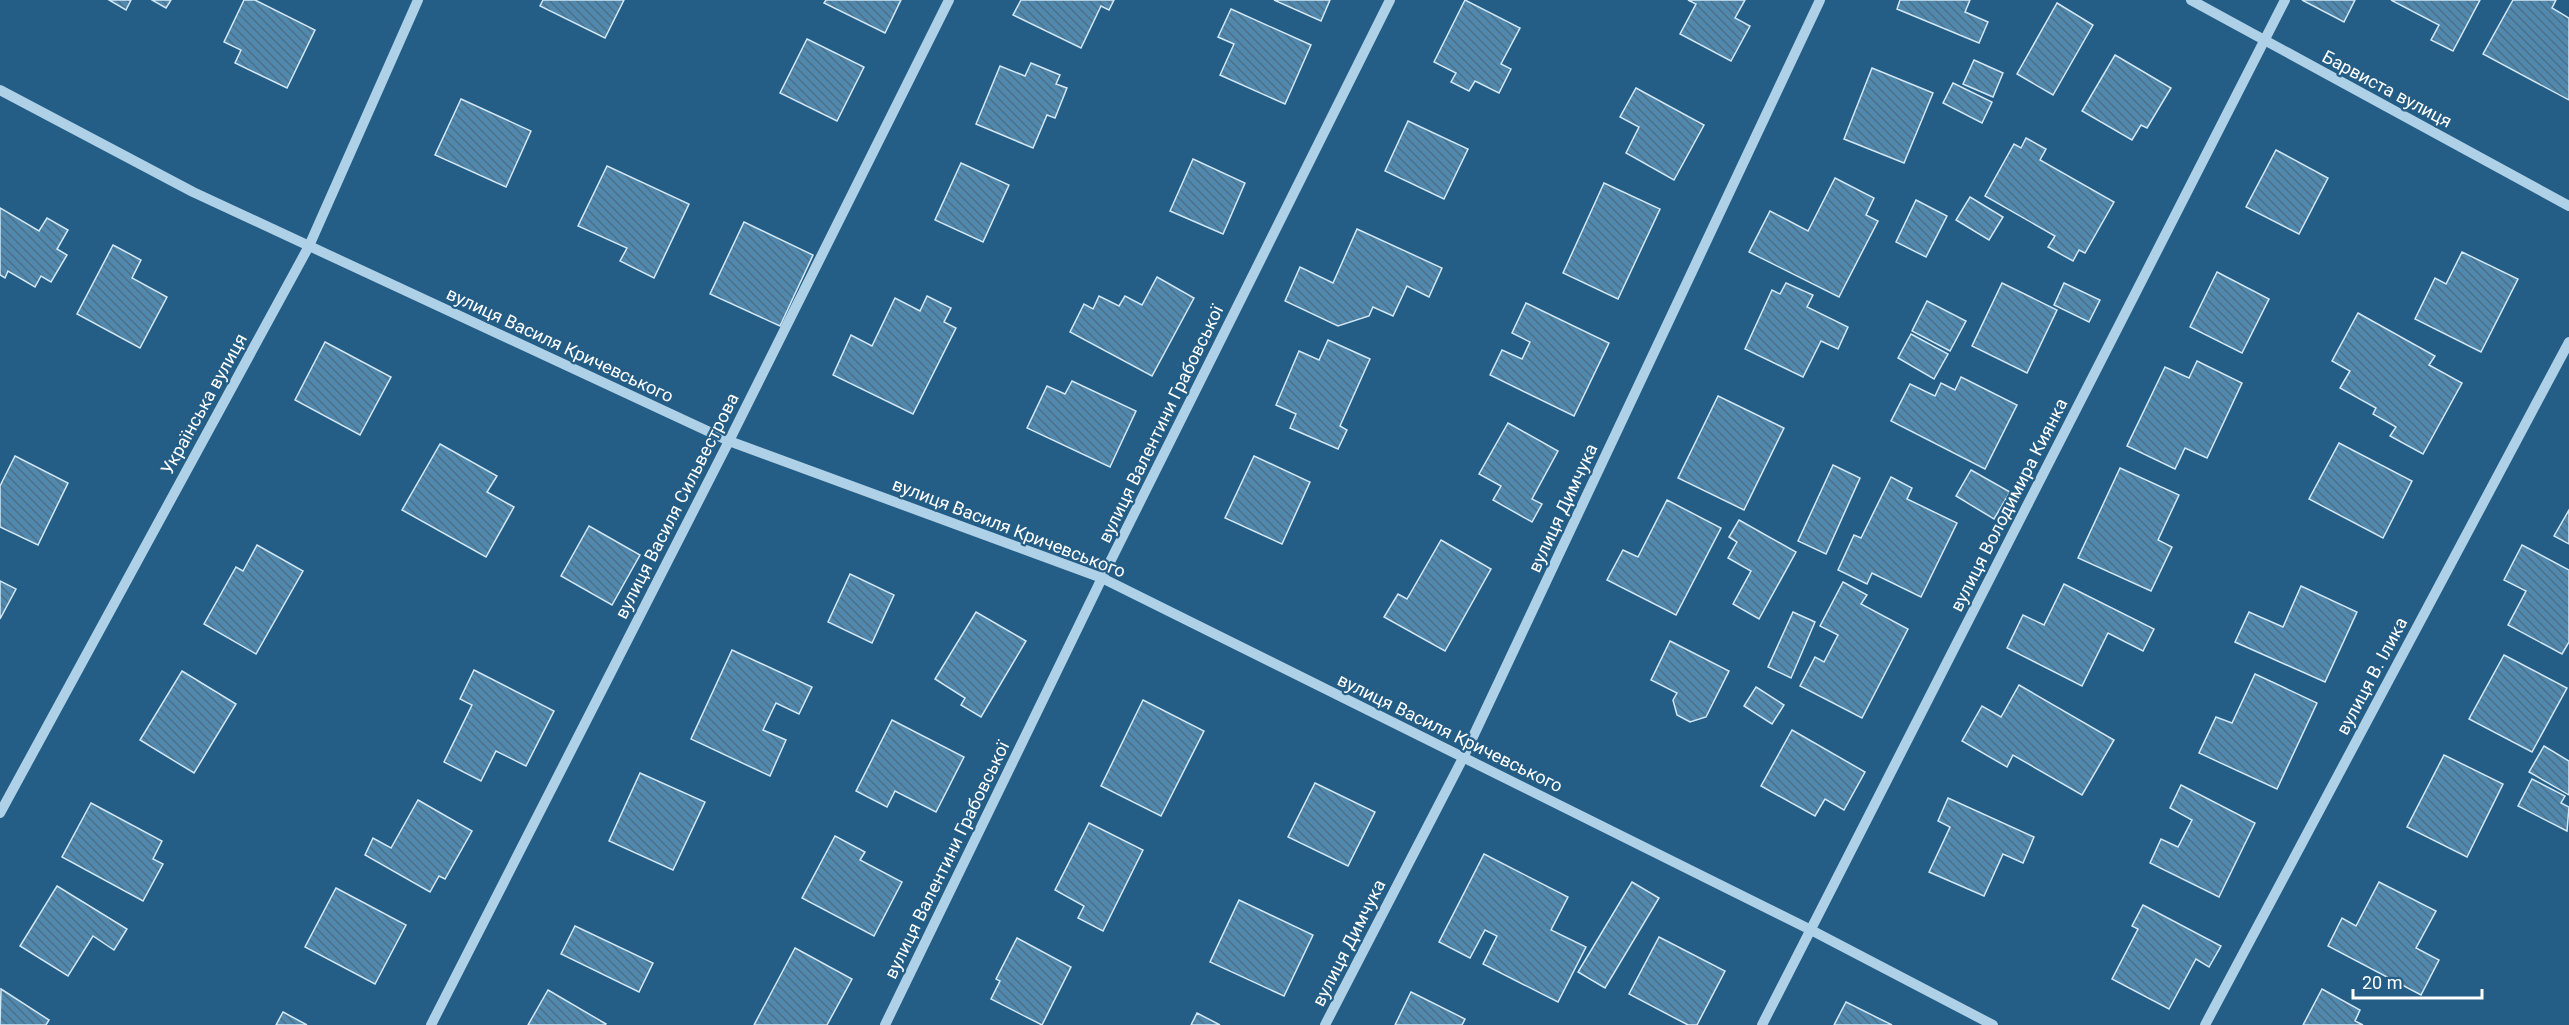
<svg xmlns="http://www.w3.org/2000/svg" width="2569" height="1025" font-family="Roboto,sans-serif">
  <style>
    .building { fill: url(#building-back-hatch); stroke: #d2e8f6; stroke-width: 1.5 }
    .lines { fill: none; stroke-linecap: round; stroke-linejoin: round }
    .minor { stroke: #aed1e8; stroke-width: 10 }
    .labels { text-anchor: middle; stroke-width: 4.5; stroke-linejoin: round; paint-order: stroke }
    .street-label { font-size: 18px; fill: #fff; stroke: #245d85 }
  </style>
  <defs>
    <pattern id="building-back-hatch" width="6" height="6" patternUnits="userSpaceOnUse" patternTransform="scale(1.5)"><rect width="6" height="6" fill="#5088ae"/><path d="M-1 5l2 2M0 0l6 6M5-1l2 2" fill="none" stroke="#4e7087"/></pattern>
  </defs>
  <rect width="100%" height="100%" fill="#245d85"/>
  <!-- building -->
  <g class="building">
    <path d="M109 0H131L126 10Z"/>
    <path d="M152 0H171L166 8Z"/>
    <path d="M244 0H255L315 30 287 88 235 63 241 50 224 42Z"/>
    <path d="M543 0H624L605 38 540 6Z"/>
    <path d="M826 0H901L885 33 824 3Z"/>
    <path d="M1021 0H1114L1109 10 1101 6 1081 48 1013 15Z"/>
    <path d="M1274 0H1330L1321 21Z"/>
    <path d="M1465 0 1520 28 1501 64 1511 69 1499 93 1475 81 1469 91 1451 82 1456 73 1434 62Z"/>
    <path d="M1688 0H1745L1735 18 1750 26 1731 61 1680 34 1696 4Z"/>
    <path d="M1900 0H1970L1965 12 1988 22 1979 43 1897 9Z"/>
    <path d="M2302 0H2355L2344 22Z"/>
    <path d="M2391 0H2480L2453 51 2431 40 2439 25Z"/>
    <path d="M2513 0H2556L2552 8 2569 18V100L2483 54Z"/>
    <path d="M2057 3 2093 25 2053 95 2017 74Z"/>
    <path d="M1231 9 1311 45 1285 104 1220 75 1234 44 1218 37Z"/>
    <path d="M807 39 864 67 837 121 780 93Z"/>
    <path d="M2115 55 2171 88 2147 128 2141 125 2132 140 2082 111Z"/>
    <path d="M1974 60 2003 73 1993 97 1963 84Z"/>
    <path d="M1031 63 1060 75 1056 84 1067 88 1055 118 1047 115 1033 148 976 124 1000 66 1025 76Z"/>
    <path d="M1872 68 1933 93 1904 163 1844 139Z"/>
    <path d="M1953 83 1992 102 1982 123 1943 103Z"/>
    <path d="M1636 88 1704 125 1674 180 1626 153 1639 127 1620 117Z"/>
    <path d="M461 99 531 131 506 187 435 155Z"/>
    <path d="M1408 121 1468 149 1444 199 1385 171Z"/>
    <path d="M2026 138 2046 149 2040 160 2114 202 2085 253 2079 250 2073 261 2048 247 2055 236 1985 196 2014 144 2021 148Z"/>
    <path d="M2276 150 2328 178 2299 234 2246 207Z"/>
    <path d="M1193 159 1245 183 1223 234 1170 211Z"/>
    <path d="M961 163 1009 185 983 242 935 220Z"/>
    <path d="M607 166 689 204 654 278 620 261 627 248 578 226Z"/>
    <path d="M1835 178 1874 198 1866 215 1878 221 1839 297 1749 252 1770 211 1808 231Z"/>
    <path d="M1604 183 1660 209 1618 299 1563 273Z"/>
    <path d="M1970 197 2003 217 1989 240 1956 220Z"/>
    <path d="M1916 200 1947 216 1926 257 1896 242Z"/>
    <path d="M0 208 39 231 47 218 68 230 57 249 67 255 51 282 41 276 35 287 8 271 5 278 0 275Z"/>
    <path d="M744 222 813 255 780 326 710 294Z"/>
    <path d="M1357 229 1442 268 1429 297 1407 286 1393 316 1373 307 1369 316 1338 326 1285 301 1300 267 1333 283Z"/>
    <path d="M113 245 141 260 132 278 167 297 140 348 77 314Z"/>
    <path d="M2462 252 2518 279 2481 352 2415 319 2435 278 2446 284Z"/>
    <path d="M2217 272 2269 299 2242 353 2190 327Z"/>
    <path d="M1157 277 1194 298 1152 376 1070 332 1084 304 1093 309 1099 296 1119 306 1125 296 1142 305Z"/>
    <path d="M1786 283 1813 295 1807 307 1848 327 1838 349 1821 341 1803 377 1745 349 1772 290 1780 294Z"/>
    <path d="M2002 283 2057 310 2027 373 1972 346Z"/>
    <path d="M2064 283 2100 300 2089 322 2054 305Z"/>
    <path d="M927 296 951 308 944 322 956 328 913 414 833 375 851 335 872 346 895 298 920 311Z"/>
    <path d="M1927 301 1966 321 1950 351 1912 331Z"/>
    <path d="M1526 303 1609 343 1574 416 1490 375 1502 350 1522 359 1530 342 1512 333Z"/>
    <path d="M2358 313 2435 356 2429 365 2462 383 2423 454 2390 436 2396 427 2373 414 2376 408 2340 388 2350 371 2332 361Z"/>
    <path d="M1911 334 1948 354 1934 379 1898 358Z"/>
    <path d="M1328 340 1370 359 1340 426 1347 430 1338 449 1290 428 1296 414 1276 405 1299 351 1319 360Z"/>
    <path d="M325 342 391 377 360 435 295 400Z"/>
    <path d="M2197 361 2242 383 2207 458 2185 448 2175 469 2127 446 2165 367 2189 378Z"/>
    <path d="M1961 377 2017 405 1985 469 1891 421 1910 384 1935 396 1941 383 1955 390Z"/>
    <path d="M1072 381 1136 411 1110 467 1027 428 1047 386 1065 394Z"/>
    <path d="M1718 396 1784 428 1744 510 1678 478Z"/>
    <path d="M1508 423 1558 451 1532 499 1542 504 1532 522 1493 500 1501 486 1479 474Z"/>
    <path d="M2339 443 2412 481 2383 538 2309 499Z"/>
    <path d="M440 444 497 476 487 492 514 507 486 557 402 510Z"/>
    <path d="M15 456 68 483 38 545 0 527V486Z"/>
    <path d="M1254 456 1310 482 1282 544 1225 518Z"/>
    <path d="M1833 465 1860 478 1826 554 1798 541Z"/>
    <path d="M2120 468 2179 495 2158 540 2172 547 2151 591 2078 558Z"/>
    <path d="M1971 470 2010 492 1994 519 1956 496Z"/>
    <path d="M1891 477 1912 488 1907 499 1957 523 1921 597 1872 573 1867 584 1838 570 1854 535 1861 538Z"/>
    <path d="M1667 500 1721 528 1676 615 1607 580 1623 550 1638 557Z"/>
    <path d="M2569 510V544L2554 536Z"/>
    <path d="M1739 520 1796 552 1759 619 1733 604 1751 571 1728 558 1737 542 1729 537Z"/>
    <path d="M589 526 640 555 612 605 561 576Z"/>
    <path d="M1441 540 1491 569 1445 651 1384 617 1398 594 1407 599Z"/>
    <path d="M257 545 303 571 256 654 204 624 236 567 243 571Z"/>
    <path d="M2522 545 2569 570V642L2562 654 2508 625 2526 591 2504 580Z"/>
    <path d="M850 574 894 595 872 643 828 622Z"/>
    <path d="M0 581 16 589 0 619Z"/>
    <path d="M1843 582 1867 595 1861 604 1908 629 1862 718 1800 686 1815 657 1824 662 1838 635 1820 626Z"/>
    <path d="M2064 584 2154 629 2143 651 2108 633 2082 686 2007 648 2023 615 2044 625Z"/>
    <path d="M2301 586 2357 612 2325 682 2235 642 2249 612 2283 627Z"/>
    <path d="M976 612 1026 641 981 717 961 705 965 698 935 679Z"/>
    <path d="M1793 612 1815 622 1791 678 1768 667Z"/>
    <path d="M1670 641 1729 671 1706 717 1690 722 1677 715 1673 700 1677 693 1651 680Z"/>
    <path d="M732 650 812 687 799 714 776 703 763 730 786 740 770 776 691 739Z"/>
    <path d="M2504 655 2567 688 2532 752 2469 719Z"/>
    <path d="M474 670 554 711 526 766 496 751 481 781 444 762 472 705 460 699Z"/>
    <path d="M182 671 236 704 194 773 140 740Z"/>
    <path d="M2255 674 2317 703 2277 789 2199 753 2216 717 2232 723Z"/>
    <path d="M2019 685 2114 740 2082 795 2013 755 2007 767 1962 741 1982 706 2001 717Z"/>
    <path d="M1756 687 1784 705 1772 724 1744 706Z"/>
    <path d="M1143 700 1204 731 1161 816 1101 786Z"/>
    <path d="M892 720 964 757 936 812 895 791 887 807 856 791Z"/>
    <path d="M1792 730 1865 772 1844 810 1825 799 1815 816 1761 786Z"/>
    <path d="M2544 746 2569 761V795L2529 772Z"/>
    <path d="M2444 755 2503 784 2467 857 2407 827Z"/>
    <path d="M640 773 705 802 673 870 609 841Z"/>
    <path d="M2532 779 2565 796 2561 803 2569 807 2567 831 2518 806Z"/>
    <path d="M1315 783 1375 812 1348 866 1288 837Z"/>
    <path d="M2181 785 2255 823 2219 897 2150 863 2161 839 2178 847 2192 820 2170 808Z"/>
    <path d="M1948 798 2034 837 2023 863 2003 854 1984 896 1929 872 1950 827 1938 821Z"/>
    <path d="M418 800 472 831 445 879 439 876 430 892 365 855 373 838 391 848Z"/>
    <path d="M91 803 162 841 153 859 163 864 143 901 62 857Z"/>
    <path d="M1089 823 1143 850 1103 931 1078 918 1084 906 1055 890Z"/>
    <path d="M835 836 865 852 860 860 902 882 874 936 802 898Z"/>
    <path d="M1484 854 1568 897 1551 930 1586 947 1558 1002 1483 964 1497 936 1485 930 1470 958 1439 942Z"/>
    <path d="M1632 882 1659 898 1605 988 1578 972Z"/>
    <path d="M2379 882 2436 911 2416 948 2439 960 2421 995 2328 946 2342 918 2356 926Z"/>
    <path d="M57 886 127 929 114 950 93 936 68 976 20 946Z"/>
    <path d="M336 888 406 925 375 984 305 947Z"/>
    <path d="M1239 900 1313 935 1284 996 1210 962Z"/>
    <path d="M2143 905 2221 946 2209 967 2196 959 2169 1009 2112 979 2138 929 2132 926Z"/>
    <path d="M575 926 653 963 639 992 561 954Z"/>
    <path d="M1659 937 1725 971 1697 1025H1688L1629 994Z"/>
    <path d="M1017 938 1071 967 1042 1025 991 999 1000 981 996 979Z"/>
    <path d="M795 948 852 979 827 1025H754Z"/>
    <path d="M1 989 49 1020 46 1025H0Z"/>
    <path d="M2322 989 2360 1010 2355 1021 2363 1025H2303Z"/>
    <path d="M548 990 606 1024 605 1025H528Z"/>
    <path d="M1411 992 1465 1019 1462 1025H1395Z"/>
    <path d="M1846 1002 1892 1025H1834Z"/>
    <path d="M283 1012 307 1025H276Z"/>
    <path d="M1197 1013 1220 1025H1191Z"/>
  </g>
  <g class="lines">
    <!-- minor -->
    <g class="minor">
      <path d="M2191 0 2569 206"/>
      <path d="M0 90 193 192 729 441 1102 578 1811 930 1993 1025"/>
      <path d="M0 813 309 246 418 0"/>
      <path d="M431 1025 729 441 949 0"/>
      <path d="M885 1025 1102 578 1390 0"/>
      <path d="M1325 1025 1463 758 1820 0"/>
      <path d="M1762 1025 2285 0"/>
      <path d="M2205 1025 2569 342"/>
    </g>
  </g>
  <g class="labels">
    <!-- street labels -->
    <g class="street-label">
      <text transform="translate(2387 89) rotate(28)" y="6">Барвиста вулиця</text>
      <text transform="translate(560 345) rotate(25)" y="6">вулиця Василя Кричевського</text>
      <text transform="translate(204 404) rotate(-61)" y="6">Українська вулиця</text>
      <text transform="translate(1161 424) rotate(-64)" y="6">вулиця Валентини Грабовської</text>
      <text transform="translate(2009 505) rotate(-63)" y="6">вулиця Володимира Киянка</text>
      <text transform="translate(677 506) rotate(-63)" y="6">вулиця Василя Сильвестрова</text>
      <text transform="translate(1563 508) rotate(-65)" y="6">вулиця Димчука</text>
      <text transform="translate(1009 528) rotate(21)" y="6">вулиця Василя Кричевського</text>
      <text transform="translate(2372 676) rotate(-62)" y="6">вулиця В. Ілика</text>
      <text transform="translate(1450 733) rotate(26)" y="6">вулиця Василя Кричевського</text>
      <text transform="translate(947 860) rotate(-64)" y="6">вулиця Валентини Грабовської</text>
      <text transform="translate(1349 943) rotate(-63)" y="6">вулиця Димчука</text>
    </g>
  </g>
  <!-- scale -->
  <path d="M2353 989v9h129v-9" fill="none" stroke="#ffffff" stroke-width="3"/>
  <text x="2362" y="989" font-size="18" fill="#ffffff" stroke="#245d85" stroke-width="4.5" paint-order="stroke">20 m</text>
</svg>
